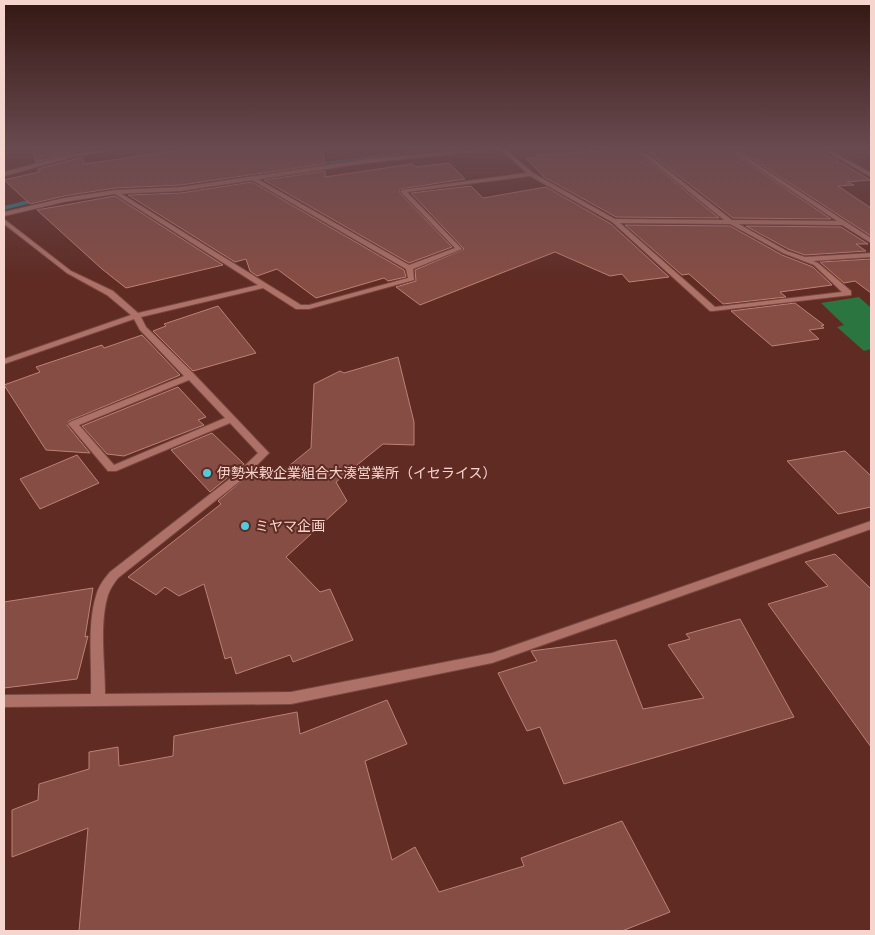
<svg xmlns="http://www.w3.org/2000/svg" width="875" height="935" font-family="'Noto Sans','Noto Sans JP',sans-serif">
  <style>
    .green { fill: #2a7540 }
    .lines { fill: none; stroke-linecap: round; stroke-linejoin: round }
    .stream { fill: #1a8392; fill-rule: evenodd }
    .building { fill: #864d44; stroke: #bd8075 }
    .minor-casing { stroke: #754741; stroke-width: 2 }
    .tertiary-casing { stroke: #754741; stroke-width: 2 }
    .minor { fill: #ae7167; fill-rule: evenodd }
    .tertiary { fill: #ae7167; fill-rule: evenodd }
    .poi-dot { fill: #54cadd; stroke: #5f2b23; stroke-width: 2 }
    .labels { text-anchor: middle; stroke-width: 4; stroke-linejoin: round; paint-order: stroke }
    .poi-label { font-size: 14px; fill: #f7d5cf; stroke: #5f2b23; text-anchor: start }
  </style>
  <rect width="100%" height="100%" fill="#5f2b23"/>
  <!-- green -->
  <path class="green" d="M859 297 871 308V349L864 351 837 327 844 325 821 303Z"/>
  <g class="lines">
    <!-- stream -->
    <g class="stream">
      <path d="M431 149H443L311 166 308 164Z"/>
      <path d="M41 197 43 198V200L4 210V206Z"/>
    </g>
  </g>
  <!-- building -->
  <g class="building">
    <path d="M32 149H78L79 151 36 162Z"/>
    <path d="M186 149H323L324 164 181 185 115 188 64 196 30 204 4 180 39 172 38 169 82 157 85 164Z"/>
    <path d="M634 149 635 150 719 218 616 217 544 177 526 158H538L536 155Z"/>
    <path d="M644 149H727L831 219 733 218Z"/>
    <path d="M737 149 819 150 870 180 847 182 854 185 838 186 871 208V236Z"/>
    <path d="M449 163 465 179 400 189V193L452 247 409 263 264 180 325 171V177L412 164 416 167Z"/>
    <path d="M252 182 404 270 406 277 388 281 384 278 316 298 277 269 257 276 250 271 246 259 235 262 128 195 181 193Z"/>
    <path d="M471 186 483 198 546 187 611 224 669 277 629 282 622 274 610 276 555 252 420 305 396 287 416 281 415 270 464 249 411 193Z"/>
    <path d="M115 196 223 265 126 288 102 269 37 210Z"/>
    <path d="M625 225 730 226 782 255 813 267 832 285 780 292 786 297 723 304 689 274 682 275Z"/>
    <path d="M746 226 841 227 868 244H856L866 251 805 255 788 249Z"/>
    <path d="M871 259V293L855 281 844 283 820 262Z"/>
    <path d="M795 303 824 325 821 326 824 328 809 330 819 339 772 346 731 311Z"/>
    <path d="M218 306 256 353 193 371 153 331 166 326 164 324Z"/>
    <path d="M142 335 180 375 69 421 67 425 90 453 46 450 4 385 40 372 36 367 102 345 104 348Z"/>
    <path d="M398 357 414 422V445L383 444 336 482 347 501 286 557 320 592 330 589 353 640 293 662 290 655 236 674 231 657 225 659 204 584 179 596 165 587 156 595 128 577 221 504 218 501 252 472 260 480 272 471 279 474 311 448 314 384 340 371 344 373Z"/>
    <path d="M178 387 206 417 198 420 204 425 124 456 107 454 82 426Z"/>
    <path d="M212 433 244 464 210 492 171 450Z"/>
    <path d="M845 451 871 476V507L838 514 787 461Z"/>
    <path d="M77 455 99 483 40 509 20 479Z"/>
    <path d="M835 554 871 589V747L768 604 828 586 805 562Z"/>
    <path d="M93 588 85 637 88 636 77 679 4 688V602Z"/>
    <path d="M740 619 794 717 564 784 540 727 527 731 498 673 537 661 531 651 616 640 643 709 704 698 668 645 690 639 686 634Z"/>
    <path d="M387 700 407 744 365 761 392 860 415 847 439 892 524 866 521 858 622 821 670 912 622 931H79L88 828 12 857V810L38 800 39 784 89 769V752L118 747 119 766 173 756 174 736 297 712 300 734Z"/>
  </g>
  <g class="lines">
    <!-- minor casing -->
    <g class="minor-casing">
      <g id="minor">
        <path d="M109 149H118L73 157 4 176V172L73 154Z"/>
        <path d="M500 149H505L533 173 615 219 724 220 636 149H641L732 220 837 221 729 149H734L871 238V243L842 225 739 224 787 251 805 257 871 253V257L813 261 818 263 851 291V295L713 311H710L612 222 530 176 407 192 462 249 413 269 414 280 309 309H296L263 288 141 317 146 327 194 374 269 453 244 478 118 578C114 583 110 589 108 595 99 624 105 664 105 694L291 692 492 653 871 521V529L492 663 291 704 4 707V695L91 694C92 663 87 625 96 596 98 587 104 579 110 572L236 474 258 453 230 423 116 471H108L70 426 68 424 70 422 184 376 140 330 134 319 4 364V359L131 315 107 295 67 273 4 224V219L71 271 113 291 138 313 258 285 112 192 117 191 301 305H309L408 278 406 269 252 180V178H256L409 265 455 248 401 192V190L527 173ZM620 223 730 224 783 253 814 265 842 292 715 307ZM189 380 225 418 114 465 79 425Z"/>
        <path d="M822 149H827L871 173V177Z"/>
      </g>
    </g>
    <!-- tertiary casing -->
    <g class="tertiary-casing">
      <path id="tertiary" d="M481 149H495L367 163 181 191 115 194 64 202 4 216V212L64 198 115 190 181 187 367 159Z"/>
    </g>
    <!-- minor -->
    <use href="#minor" class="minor"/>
    <!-- tertiary -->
    <use href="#tertiary" class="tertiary"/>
  </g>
  <!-- sky -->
  <linearGradient id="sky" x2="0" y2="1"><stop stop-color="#341813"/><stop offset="0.53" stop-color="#694a50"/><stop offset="1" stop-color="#694a50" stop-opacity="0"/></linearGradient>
  <rect width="875" height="280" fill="url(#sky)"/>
  <!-- markers -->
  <g class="poi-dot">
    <circle cx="207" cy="473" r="5"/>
    <circle cx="245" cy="526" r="5"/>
  </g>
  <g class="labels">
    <!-- poi labels -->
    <g class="poi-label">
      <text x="217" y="478">伊勢米穀企業組合大湊営業所（イセライス）</text>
      <text x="255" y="531">ミヤマ企画</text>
    </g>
  </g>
  <!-- border -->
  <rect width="875" height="935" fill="none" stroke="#f7d5cf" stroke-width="10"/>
</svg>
